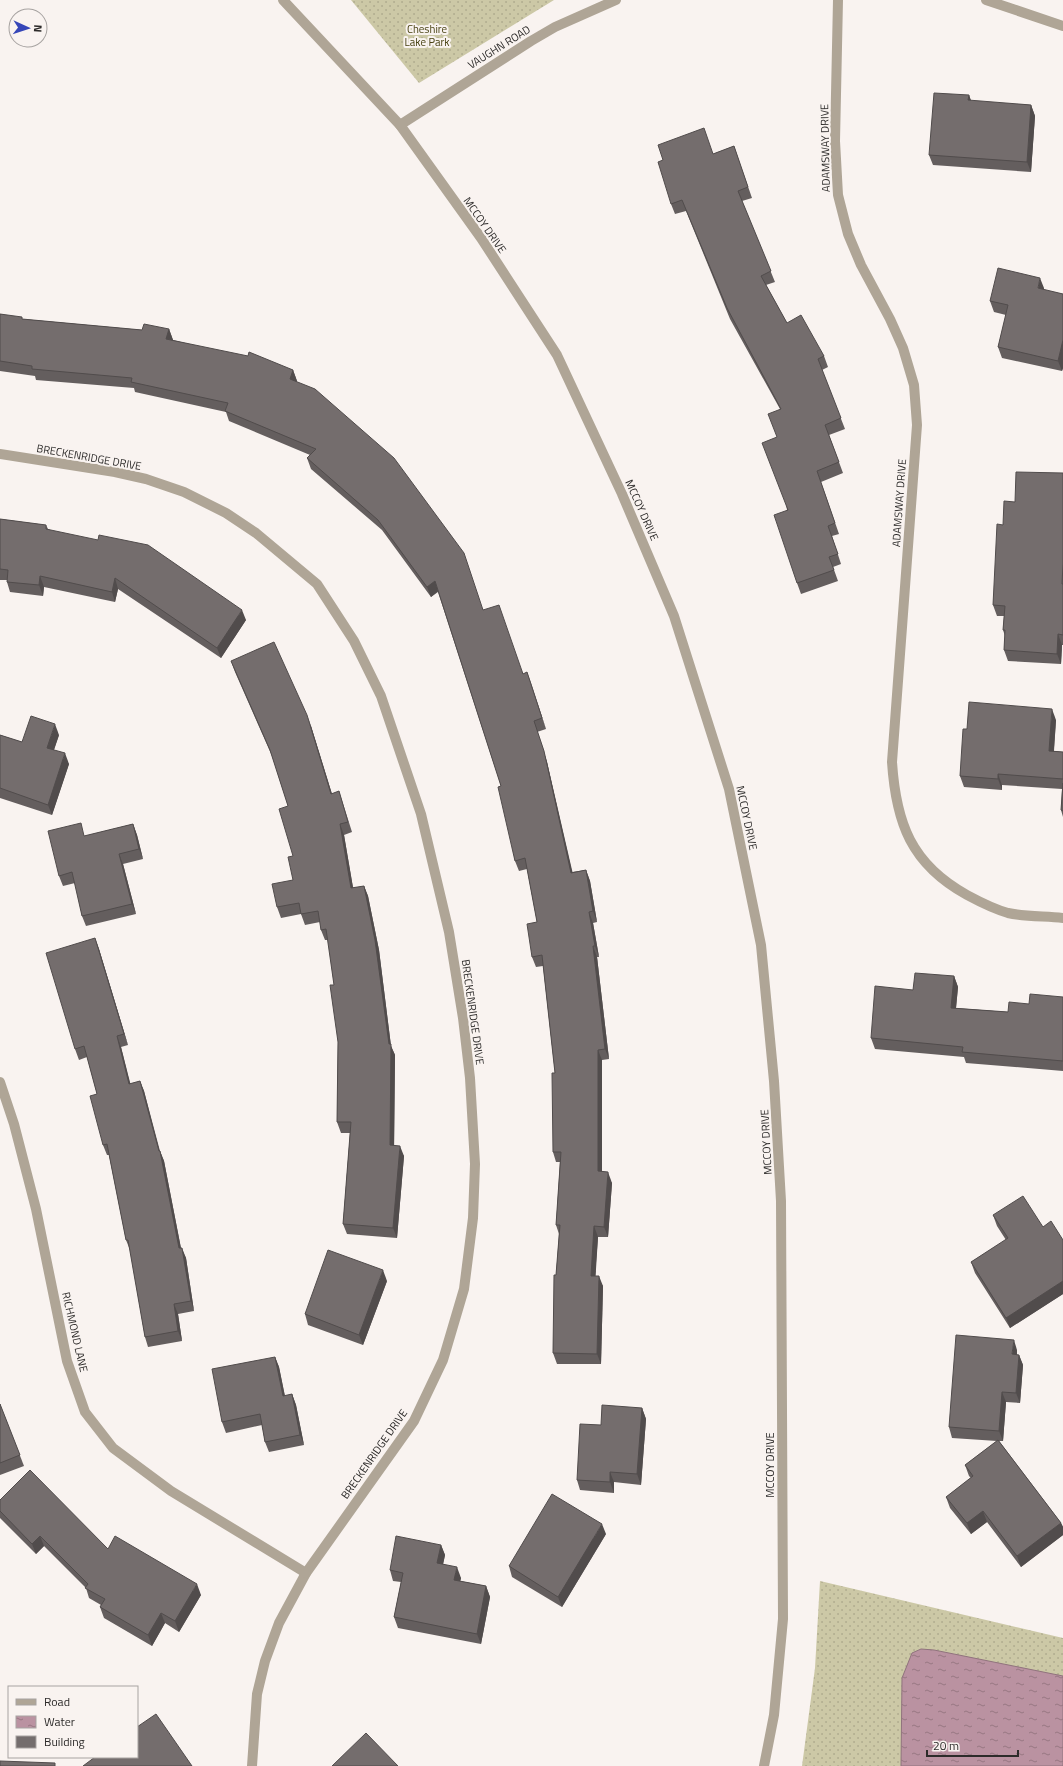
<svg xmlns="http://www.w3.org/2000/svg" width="1063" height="1766" font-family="'Titillium Web',sans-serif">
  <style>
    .grass { fill: url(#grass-dots) }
    .water { fill: url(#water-ripples); stroke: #90737d }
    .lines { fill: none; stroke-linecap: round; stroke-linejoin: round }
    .minor { stroke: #afa596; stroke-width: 10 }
    .wall { fill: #645e5e }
    .shaded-wall { fill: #514c4c }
    .building { fill: #746d6d; stroke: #514c4c }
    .labels { text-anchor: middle; stroke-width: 4; stroke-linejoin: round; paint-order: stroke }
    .park-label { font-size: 11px; fill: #474111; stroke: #f9f3f0 }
    .street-label { font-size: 11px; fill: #2d2b2a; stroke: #f9f3f0 }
  </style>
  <defs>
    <pattern id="grass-dots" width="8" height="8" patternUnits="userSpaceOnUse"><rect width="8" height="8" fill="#ccc8a6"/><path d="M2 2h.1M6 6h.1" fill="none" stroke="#b0ac8f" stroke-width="1.8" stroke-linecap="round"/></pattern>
    <pattern id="water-ripples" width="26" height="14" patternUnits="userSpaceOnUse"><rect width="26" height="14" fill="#ba92a1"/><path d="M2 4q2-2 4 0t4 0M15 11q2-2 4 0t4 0" fill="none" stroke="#987783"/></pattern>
  </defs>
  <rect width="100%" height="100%" fill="#f9f3f0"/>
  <!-- grass -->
  <g class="grass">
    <path d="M351 0H554L419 83Z"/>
    <path d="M820 1581 1063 1638V1766H802L815 1668Z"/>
  </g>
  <!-- water -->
  <path class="water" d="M921 1649 934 1650 1063 1676V1766H901L902 1678 912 1653Z"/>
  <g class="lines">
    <!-- minor -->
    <g class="minor">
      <path d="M283 0 400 125 481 238 557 355 622 494 674 616 729 789 761 945 774 1081 781 1201 783 1619 774 1715 764 1766"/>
      <path d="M838 0 835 141 838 195 848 234 861 265 890 319 903 348 914 385 917 425 892 762C896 823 911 864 967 895 980 902 994 909 1008 913 1026 917 1045 916 1063 918"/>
      <path d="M986 0 1063 26"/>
      <path d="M400 125 531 41 555 27 616 0"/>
      <path d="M0 454 115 472 146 479 184 492 226 513 256 533 317 584 354 641 381 696 421 814 449 932 463 1018 470 1078 475 1164 473 1218 464 1289 443 1360 414 1421 306 1573 279 1623 265 1661 257 1694 252 1766"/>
      <path d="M0 1082 14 1124 36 1209 67 1361 85 1412 113 1448 171 1491 306 1573"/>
    </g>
  </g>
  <!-- wall -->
  <g class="wall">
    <path d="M969 95 971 101 1031 105 1035 116 1031 172 933 165 929 155Z"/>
    <path d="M734 146 752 198 742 201 775 282 766 285 787 323 824 356 828 367 822 370 845 429 829 435 843 473 821 482 839 534 832 536 841 564 833 567 838 581 801 594 797 583 777 437 780 409 730 319 686 211 675 214 671 204 713 154Z"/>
    <path d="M1044 288V290L1063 294V368L1062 371 1002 358 998 347 1006 315 994 312 990 301Z"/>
    <path d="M0 314 23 319 142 330 169 329 173 340 293 370 297 381V382L483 610 523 674 527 672 546 729 537 732 547 762 572 872 586 870 590 881 597 922 593 923 599 957H597L609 1059 602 1060V1172L612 1183 608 1237H598L595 1276 603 1286 601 1364H557L553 1353 556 1275 559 1234 556 1225 560 1162H556L553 1152 555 1073 543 966 536 967 532 957 537 922 527 869 519 871 515 861 501 786 438 592 431 597 382 530 311 469 307 458 310 455 229 421 226 412 135 392 134 388 36 380 35 376 0 371Z"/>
    <path d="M1063 473V645H1062L1061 664 1008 661 1004 650 1005 636 1003 630 1004 616H997L993 605 1003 525 1015 502Z"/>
    <path d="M0 519 46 525 48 529 246 620 221 658 118 589 115 602 44 587 43 596 10 592 7 582V580H0Z"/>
    <path d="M231 661 311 726 332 794 339 791 352 832 344 835 353 888 364 886 368 896 379 950 391 1046 395 1055 394 1145 404 1156 397 1238 347 1234 343 1224 350 1133H341L337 1122 338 1042 334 985 328 940H325L321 930 320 922 305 925 301 914 281 918 277 907 293 880V856L288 806 272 756 235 672Z"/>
    <path d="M1056 720 1054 751 1063 752V817L1061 810 1062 789 1002 785V790L964 787 960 776 967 729Z"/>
    <path d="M0 735 22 742 59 735 54 750 69 764 52 815 0 798Z"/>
    <path d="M133 824 137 835 143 859 123 864 136 914 86 926 82 916 75 883 63 886 59 876 85 836Z"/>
    <path d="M95 938 99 949 128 1045 121 1047 130 1084 140 1081 144 1091 160 1151 164 1161 181 1248 186 1258 194 1311 178 1314 182 1341 148 1347 145 1337 130 1250 126 1240 109 1155H107L103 1145 97 1094 87 1057 79 1060 75 1049Z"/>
    <path d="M954 976 958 987 956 1008 1008 1012 1029 1004 1063 997V1071L966 1063 964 1057 875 1049 871 1038 913 990Z"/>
    <path d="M993 1215 1043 1227 1063 1240V1294L1010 1328 975 1273 971 1262 1006 1240 997 1226Z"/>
    <path d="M387 1281 363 1345 308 1325 305 1314Z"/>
    <path d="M1017 1350V1355H1019L1023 1365 1020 1403 1006 1402 1003 1441H999L1061 1523 1063 1527V1535L1021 1567 987 1522 971 1534 950 1508 946 1497 971 1478 969 1476 965 1465 997 1441 952 1438 949 1427Z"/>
    <path d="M275 1357 279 1367 285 1396 292 1394 296 1405 304 1445 269 1452 265 1442 262 1425 226 1433 222 1422Z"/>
    <path d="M0 1404 24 1466 0 1475Z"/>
    <path d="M642 1408 646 1419 641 1485 614 1482V1493L580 1490 577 1480 601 1425Z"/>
    <path d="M0 1500 108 1549 201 1595 179 1632 165 1623 152 1646 104 1618 100 1607 101 1605 89 1598 86 1588 44 1546 36 1554 0 1518Z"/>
    <path d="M606 1534 562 1607 512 1577 509 1566Z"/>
    <path d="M441 1545 445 1555 443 1564 461 1578 460 1581 486 1586 490 1597 481 1644 398 1628 394 1617 401 1582 393 1581 390 1570Z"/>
  </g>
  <!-- shaded-wall -->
  <g class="shaded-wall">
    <path d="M969 95 973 106 968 100Z"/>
    <path d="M1031 105 1035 116 1031 172 1027 162Z"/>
    <path d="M1040 278 1044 288 1042 299 1038 288Z"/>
    <path d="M169 329 173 340 170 349 166 339Z"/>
    <path d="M1063 340V368L1062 371 1058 361Z"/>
    <path d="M293 370 297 381 294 389 290 379Z"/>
    <path d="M40 576 44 587 43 596 39 585Z"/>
    <path d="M115 578 118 589 115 602 112 592Z"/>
    <path d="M435 581 438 591 431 597 427 587Z"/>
    <path d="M242 610 246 620 221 658 217 648Z"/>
    <path d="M1058 634 1062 645 1061 664 1057 654Z"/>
    <path d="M527 672 531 683 546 729 542 718Z"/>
    <path d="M1052 709 1056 720 1053 761 1049 751Z"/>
    <path d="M307 715 311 726 335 804 331 794Z"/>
    <path d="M534 721 547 762 575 883 571 873Z"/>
    <path d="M55 724 59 735 51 758 47 748Z"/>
    <path d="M65 753 69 764 52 815 48 805Z"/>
    <path d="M998 774 1002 785V790L998 779Z"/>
    <path d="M133 824 137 835 143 859 139 849Z"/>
    <path d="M340 824 344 835 355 899 351 888Z"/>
    <path d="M119 854 123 864 136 914 132 904Z"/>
    <path d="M586 870 590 881 597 922 593 911Z"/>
    <path d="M364 886 368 896 379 950 391 1046 395 1055 394 1155 390 1145 389 1044Z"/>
    <path d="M589 912 593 923 599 957 595 946Z"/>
    <path d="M95 938 99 949 128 1045 124 1034Z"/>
    <path d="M593 946 597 957 609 1059 605 1049Z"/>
    <path d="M954 976 958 987 955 1018 951 1008Z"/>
    <path d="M117 1036 121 1047 133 1094 129 1084Z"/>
    <path d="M598 1050 602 1060V1182L598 1171Z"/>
    <path d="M140 1081 144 1091 161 1157 160 1151 164 1161 183 1259 179 1248 159 1151Z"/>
    <path d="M400 1146 404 1156 397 1238 393 1228Z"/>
    <path d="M608 1172 612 1183 608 1237 604 1227Z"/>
    <path d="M594 1226 598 1237 595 1286 591 1276Z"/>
    <path d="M182 1248 186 1258 194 1311 191 1301Z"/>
    <path d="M383 1270 387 1281 363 1345 359 1335Z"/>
    <path d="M599 1276 603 1286 601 1364 597 1354Z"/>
    <path d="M1063 1281V1294L1010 1328 1006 1318Z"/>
    <path d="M174 1304 178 1314 182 1341 178 1331Z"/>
    <path d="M1014 1340 1017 1350 1016 1365 1012 1354Z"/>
    <path d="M1019 1355 1023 1365 1020 1403 1016 1393Z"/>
    <path d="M275 1357 279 1367 287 1407 283 1396Z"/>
    <path d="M1002 1392 1006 1402 1003 1441 999 1431Z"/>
    <path d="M292 1394 296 1405 304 1445 300 1435Z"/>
    <path d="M642 1408 646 1419 641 1485 637 1474Z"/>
    <path d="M610 1472 614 1482V1493L610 1482Z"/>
    <path d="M983 1511 987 1522 971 1534 967 1523Z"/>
    <path d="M1061 1523 1063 1527V1535L1021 1567 1017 1556Z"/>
    <path d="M602 1524 606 1534 562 1607 558 1597Z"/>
    <path d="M40 1536 44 1546 36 1554 32 1544Z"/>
    <path d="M441 1545 445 1555 441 1574 437 1563Z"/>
    <path d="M457 1567 461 1578 458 1591 454 1580Z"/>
    <path d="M197 1584 201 1595 179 1632 175 1621Z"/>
    <path d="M486 1586 490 1597 481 1644 477 1634Z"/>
    <path d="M161 1613 165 1623 152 1646 148 1635Z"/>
  </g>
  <!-- building -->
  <g class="building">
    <path d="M934 93 969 95 968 100 1031 105 1027 162 929 155Z"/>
    <path d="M704 128 713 154 734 146 748 187 738 191 771 271 761 276 787 323 801 315 824 356 818 359 841 418 825 425 839 462 817 471 835 523 828 526 838 554 829 557 834 570 797 583 774 515 788 510 762 443 777 437 768 414 781 409 727 308 682 200 671 204 658 162 663 160 658 145Z"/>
    <path d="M998 268 1040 278 1038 288 1063 294V340L1058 361 998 347 1008 305 990 301Z"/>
    <path d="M0 314 22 317V319L142 330 144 324 169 329 166 339 248 356 249 352 293 370 290 379 315 389 394 458 464 553 483 610 499 605 523 674 527 672 542 718 534 721 544 751 571 873 586 870 593 911 589 912 595 946H593L605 1049 598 1050V1171L608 1172 604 1227 594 1226 591 1276H599L597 1354 553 1353 554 1275H556L560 1225H556L561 1152H553L552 1073H555L542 955 532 957 527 924 537 922 525 858 515 861 498 787 501 786 435 581 427 587 378 520 307 458 316 449 225 411 228 403 131 382 132 378 32 369V366L0 361Z"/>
    <path d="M1016 472 1063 473V564L1062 584H1063V635L1058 634 1057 654 1004 650 1005 630H1003L1005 606 993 605 997 524 1003 525 1004 501 1015 502Z"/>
    <path d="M0 519 46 525V529L98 540 99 535 148 545 242 610 217 648 115 578 112 592 40 576 39 585 7 582 8 570 0 569Z"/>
    <path d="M274 642 307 715 331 794 339 791 348 822 340 824 351 888 364 886 375 940 389 1044H391L390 1145 400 1146 393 1228 343 1224 351 1122H337L338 1042 330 985H334L326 929 321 930 318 911 301 914 299 903 277 907 272 884 293 880 288 857 293 856 279 809 288 806 270 750 231 661Z"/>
    <path d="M969 702 1052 709 1049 751 1063 752V779L998 774V779L960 776 963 729H967Z"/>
    <path d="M31 716 55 724 47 748 65 753 48 805 0 788V735L22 742Z"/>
    <path d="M1063 783V811L1061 810Z"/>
    <path d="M81 823 84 836 133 824 139 849 119 854 132 904 82 916 72 872 59 876 48 831Z"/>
    <path d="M95 938 124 1034 117 1036 129 1084 140 1081 159 1151H160L179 1248H182L191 1301 174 1304 178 1331 145 1337 128 1240H126L107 1144 103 1145 90 1096 97 1094 84 1046 75 1049 46 953Z"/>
    <path d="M915 973 954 976 951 1008 1008 1012 1009 1002 1029 1004 1030 994 1063 997V1061L962 1052 963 1047 871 1038 875 986 913 990Z"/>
    <path d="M1023 1196 1043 1227 1051 1221 1063 1240V1281L1006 1318 971 1262 1008 1238 993 1215Z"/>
    <path d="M328 1250 383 1270 359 1335 305 1314Z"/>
    <path d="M956 1335 1014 1340 1012 1354 1019 1355 1016 1393 1002 1392 999 1431 949 1427Z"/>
    <path d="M275 1357 283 1396 292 1394 300 1435 265 1442 260 1414 222 1422 212 1369Z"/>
    <path d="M0 1404 20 1455 0 1463Z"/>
    <path d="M602 1405 642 1408 637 1474 610 1472V1482L577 1480 580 1424 601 1425Z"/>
    <path d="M998 1440 1061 1523 1017 1556 983 1511 967 1523 946 1497 973 1476 965 1465Z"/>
    <path d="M30 1470 108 1549 115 1536 197 1584 175 1621 161 1613 148 1635 100 1607 105 1599 85 1588 88 1584 40 1536 32 1544 0 1511V1500Z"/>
    <path d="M552 1494 602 1524 558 1597 509 1566Z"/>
    <path d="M396 1536 441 1545 437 1563 457 1567 454 1580 486 1586 477 1634 394 1617 403 1573 390 1570Z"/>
    <path d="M156 1714 192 1766H83L95 1757H137V1727Z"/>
    <path d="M366 1733 398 1766H332Z"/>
    <path d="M0 1761 55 1763V1766H0Z"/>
  </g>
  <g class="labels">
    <!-- park labels -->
    <g class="park-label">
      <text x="427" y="33">Cheshire<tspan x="427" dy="13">Lake Park</tspan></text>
    </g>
    <!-- street labels -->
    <g class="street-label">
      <text transform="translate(499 47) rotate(-32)" y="4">VAUGHN ROAD</text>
      <text transform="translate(825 148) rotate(-91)" y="4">ADAMSWAY DRIVE</text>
      <text transform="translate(485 225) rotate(55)" y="4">MCCOY DRIVE</text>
      <text transform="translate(89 457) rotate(10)" y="4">BRECKENRIDGE DRIVE</text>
      <text transform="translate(899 503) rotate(-86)" y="4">ADAMSWAY DRIVE</text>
      <text transform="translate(642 510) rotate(66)" y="4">MCCOY DRIVE</text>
      <text transform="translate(747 818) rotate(78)" y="4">MCCOY DRIVE</text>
      <text transform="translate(473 1012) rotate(82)" y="4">BRECKENRIDGE DRIVE</text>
      <text transform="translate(766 1142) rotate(-93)" y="4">MCCOY DRIVE</text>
      <text transform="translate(75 1332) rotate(77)" y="4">RICHMOND LANE</text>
      <text transform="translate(374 1454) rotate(-55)" y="4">BRECKENRIDGE DRIVE</text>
      <text transform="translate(770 1465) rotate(-90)" y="4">MCCOY DRIVE</text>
    </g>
  </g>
  <!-- legend -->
  <rect x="8" y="1686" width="130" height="72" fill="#f9f3f0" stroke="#a7a3a1"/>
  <rect x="16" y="1699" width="20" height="6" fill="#afa596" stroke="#a7a3a1"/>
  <text x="44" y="1706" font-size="12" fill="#2d2b2a">Road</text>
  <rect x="16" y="1716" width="20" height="12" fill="url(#water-ripples)" stroke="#a7a3a1"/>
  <text x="44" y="1726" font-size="12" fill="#2d2b2a">Water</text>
  <rect x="16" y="1736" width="20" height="12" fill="#746d6d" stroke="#a7a3a1"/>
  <text x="44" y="1746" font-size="12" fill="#2d2b2a">Building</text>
  <!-- north arrow -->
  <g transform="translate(28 28) rotate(93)"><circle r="19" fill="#f9f3f0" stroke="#a7a3a1"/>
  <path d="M0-3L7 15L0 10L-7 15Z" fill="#3646b8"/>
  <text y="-6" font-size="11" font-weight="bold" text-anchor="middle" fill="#2d2b2a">N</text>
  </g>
  <!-- scale -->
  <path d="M927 1750v6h91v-6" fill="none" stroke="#2d2b2a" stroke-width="2"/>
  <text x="933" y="1750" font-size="12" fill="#2d2b2a" stroke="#f9f3f0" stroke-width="3" paint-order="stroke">20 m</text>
</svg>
